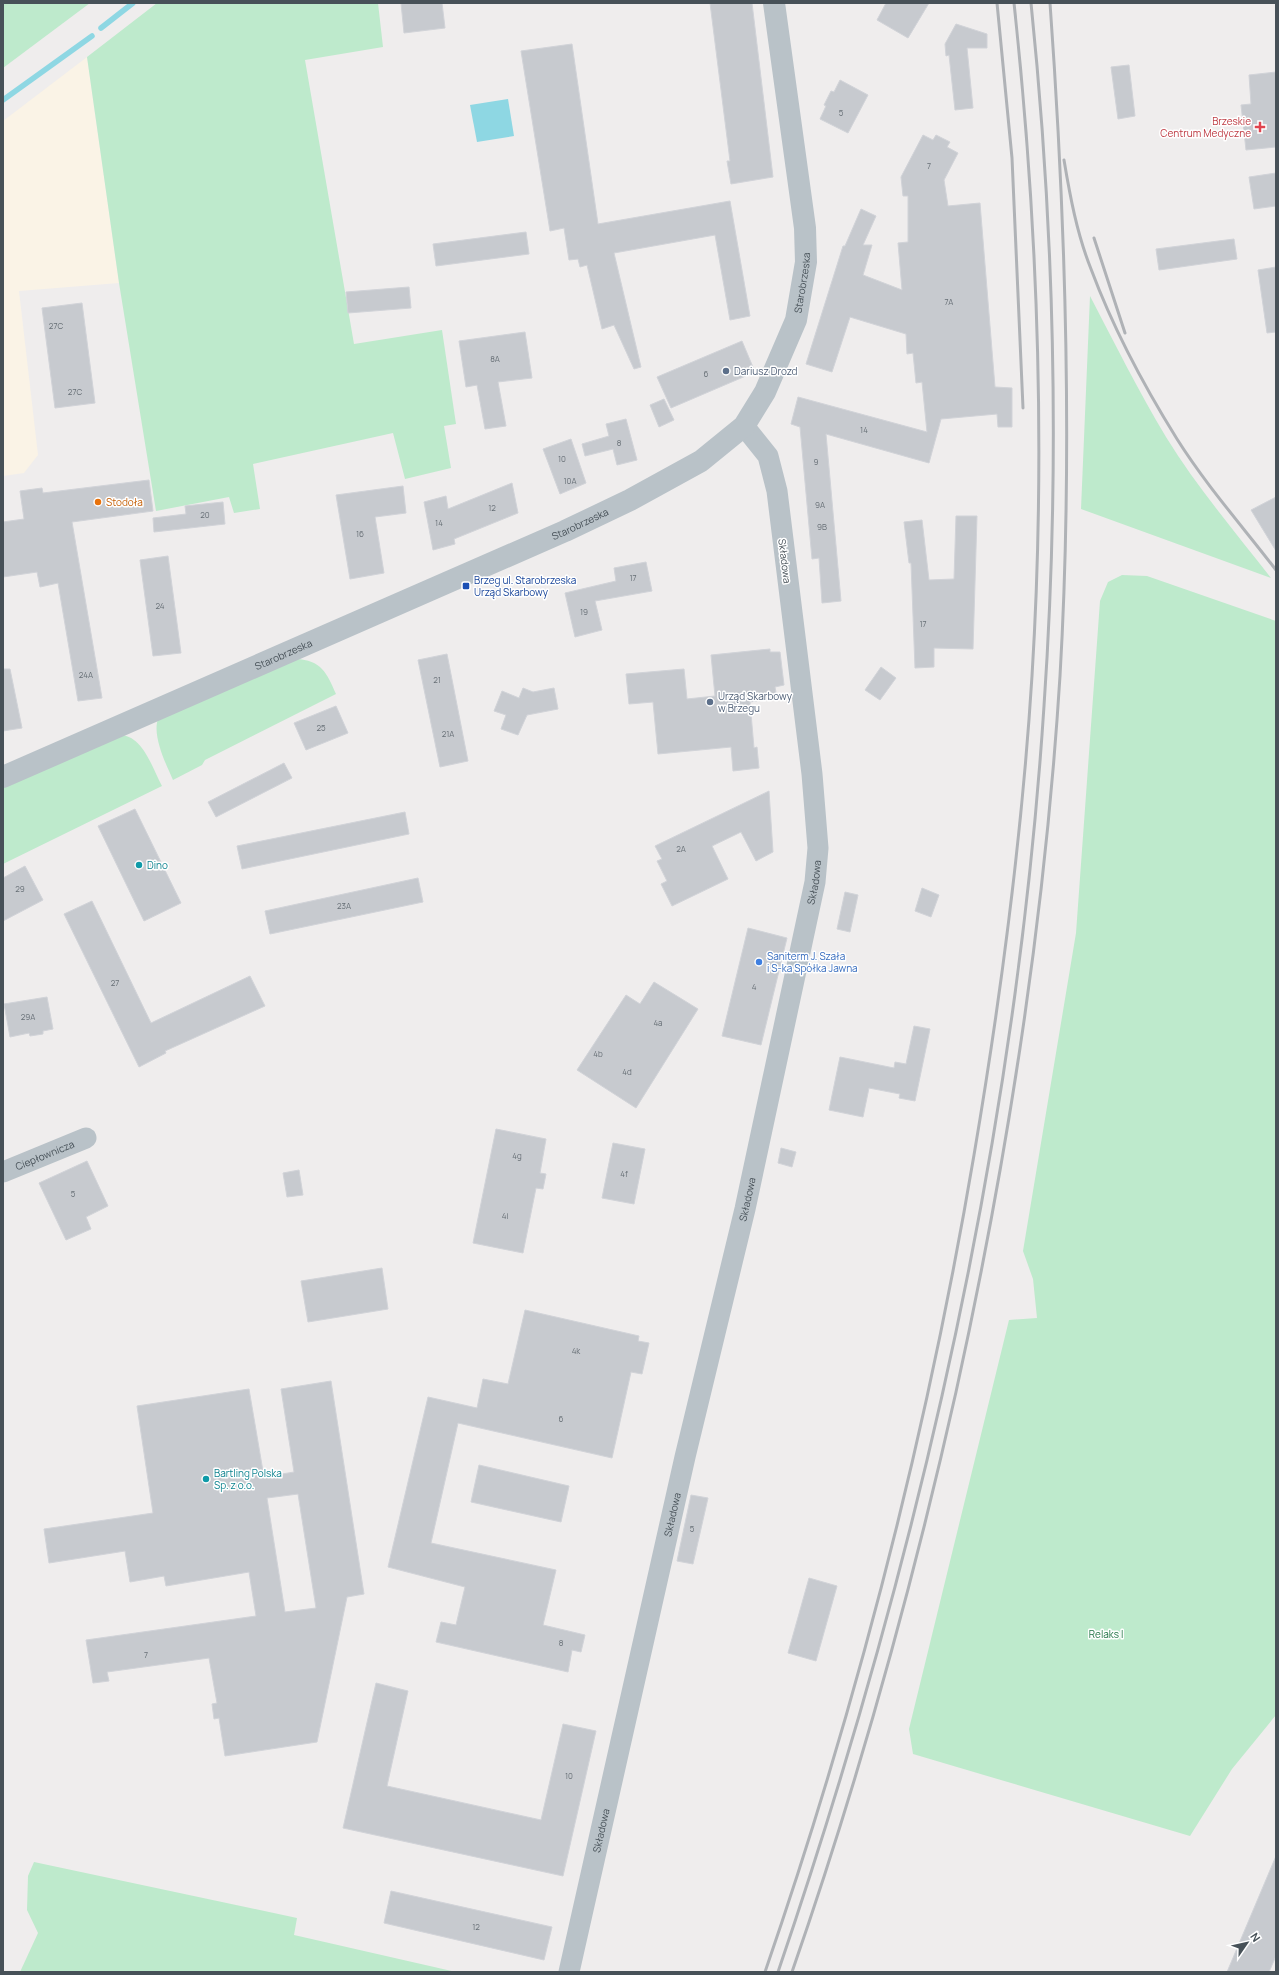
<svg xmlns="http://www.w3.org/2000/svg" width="1279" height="1975" font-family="Manrope,sans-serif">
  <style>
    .commercial { fill: #faf3e6 }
    .green { fill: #beeacc }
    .water { fill: #8ed7e3 }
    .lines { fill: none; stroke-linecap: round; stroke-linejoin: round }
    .stream { stroke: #8ed7e3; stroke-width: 5.5 }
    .building { fill: #c7cacf; stroke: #d1d3d8; fill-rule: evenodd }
    .minor { stroke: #b9c2c8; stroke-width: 21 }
    .tertiary { stroke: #b9c2c8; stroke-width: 22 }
    .rail { stroke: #afb2b6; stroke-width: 3 }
    .health-dot { fill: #e0444e; stroke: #fff; stroke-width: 1.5 }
    .service-dot { fill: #5c6f8a; stroke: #fff; stroke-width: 1.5 }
    .food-dot { fill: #e8710a; stroke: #fff; stroke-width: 1.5 }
    .transit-dot { fill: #1a4fb4; stroke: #fff; stroke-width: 1.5 }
    .culture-dot { fill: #0f9aa8; stroke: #fff; stroke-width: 1.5 }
    .shop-dot { fill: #3f7fe0; stroke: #fff; stroke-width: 1.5 }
    .labels { text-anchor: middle; stroke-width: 3; stroke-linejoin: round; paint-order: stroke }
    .number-label { font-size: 8px; fill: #676f76 }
    .health-label { font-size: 10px; fill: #be3a42; stroke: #fff; text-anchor: end }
    .street-label { font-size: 10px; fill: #475158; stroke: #fff }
    .service-label { font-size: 10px; fill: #4e5e75; stroke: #fff; text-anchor: start }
    .food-label { font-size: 10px; fill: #c56008; stroke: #fff; text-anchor: start }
    .transit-label { font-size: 10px; fill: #164399; stroke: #fff; text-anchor: start }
    .culture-label { font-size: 10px; fill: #0d838f; stroke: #fff; text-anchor: start }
    .shop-label { font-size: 10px; fill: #366cbe; stroke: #fff; text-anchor: start }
    .park-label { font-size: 10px; fill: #1e7343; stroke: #fff }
  </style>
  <rect width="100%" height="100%" fill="#efeded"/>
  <!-- commercial -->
  <path class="commercial" d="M87 57 119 283 19 291 38 455 24 473 3 476V121Z"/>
  <!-- green -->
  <g class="green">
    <path d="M3 3H90L3 68Z"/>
    <path d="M157 3H378L383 47 305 60 354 344 442 330 456 424 444 426 451 468 405 479 393 433 253 464 260 509 234 513 229 497 156 511 119 283 87 57Z"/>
    <path d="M1090 296C1115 344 1139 392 1166 437 1196 486 1236 533 1271 578L1081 509Z"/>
    <path d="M1122 575 1147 576 1276 621V1715L1232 1769 1190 1836 913 1754 909 1729 1009 1320 1037 1318 1033 1279 1023 1251 1076 933 1100 601 1108 582Z"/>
    <path d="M296 659C321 660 327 673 336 694L205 760 202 765 173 780C166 764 152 736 158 719Z"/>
    <path d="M121 735C144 737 152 768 162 786L3 864V786Z"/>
    <path d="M34 1862 297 1918 294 1935 456 1972H20L38 1933 27 1910 28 1876Z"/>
  </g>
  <!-- water -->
  <path class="water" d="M508 99 514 136 477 142 470 105Z"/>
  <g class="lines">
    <!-- stream -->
    <g class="stream">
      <path d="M101 28 133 3"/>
      <path d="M3 100 92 36"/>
    </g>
  </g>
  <!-- building -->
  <g class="building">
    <path d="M401 3H442L445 28 404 33Z"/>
    <path d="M710 3H752L773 177 731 184 727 161H730Z"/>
    <path d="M886 3H929L908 38 877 20Z"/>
    <path d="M956 24 987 34V48H967L973 108 955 110 949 55 946 56 945 44Z"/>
    <path d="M572 44 598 224 730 201 750 316 730 320 715 235 614 253 641 367 634 369 614 325 602 329 587 265 580 267 578 259 569 260 564 228 550 231 521 51Z"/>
    <path d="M1129 65 1135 116 1118 119 1111 67Z"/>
    <path d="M1276 72V147L1246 150 1241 105 1251 104 1249 75Z"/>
    <path d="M840 80 868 95 848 133 820 119 826 106 824 105 831 91 834 92Z"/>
    <path d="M923 135 933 140 936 135 950 142 947 147 958 153 944 180 948 206 980 203 995 387 1012 388V427H998L997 414 941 419 929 463 826 434 841 601 822 603 819 558 812 559 800 427 791 424 798 397 927 432 922 382 916 383 913 353 907 354 906 334 850 317 832 372 806 364 843 246H845L861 209 876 216 863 245H872L863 275 902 290 898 243 908 242V196H903L901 177Z"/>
    <path d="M1276 173V206L1254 209 1249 177Z"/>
    <path d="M526 232 529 254 436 266 433 244Z"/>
    <path d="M1234 239 1237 259 1159 270 1156 249Z"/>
    <path d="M1276 267V332L1267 333 1258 270Z"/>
    <path d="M409 287 411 308 348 313 346 292Z"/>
    <path d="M82 303 95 403 55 408 42 308Z"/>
    <path d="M525 332 532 378 498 382 506 426 485 429 477 385 466 387 459 341Z"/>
    <path d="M742 341 755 372 671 408 657 377Z"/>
    <path d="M664 399 674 420 659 427 650 405Z"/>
    <path d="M626 419 637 460 617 465 613 449 585 456 582 444 609 436 606 424Z"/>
    <path d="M571 439 586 483 560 494 543 449Z"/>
    <path d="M149 480 153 511 72 522 102 698 78 701 58 583 40 587 37 572 3 577V522L24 519 20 491 42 488 43 493Z"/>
    <path d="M512 483 518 513 454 539 455 544 433 550 424 502 446 496 448 509Z"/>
    <path d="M403 486 406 513 375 517 384 573 350 579 336 495Z"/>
    <path d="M1276 497V551L1251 510Z"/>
    <path d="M223 502 225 524 154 532 153 518 186 514 185 506Z"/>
    <path d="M956 516H977L973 649 934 648V667L915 668 911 563H909L904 522 922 520 929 580 954 579Z"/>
    <path d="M168 556 181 653 153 656 140 560Z"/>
    <path d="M646 562 652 591 595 601 602 630 575 637 565 593 616 581 614 568Z"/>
    <path d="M770 649V652H780L784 685 775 687 777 698 750 702 754 748 757 747 759 768 733 771 731 747 658 754 653 702 629 704 626 674 684 669 687 699 715 696 711 655Z"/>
    <path d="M447 654 468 761 440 767 418 660Z"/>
    <path d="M881 667 896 678 880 700 865 690Z"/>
    <path d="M3 669H10L22 728 3 731Z"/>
    <path d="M523 688 533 692 554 688 558 709 527 715 518 735 501 729 506 715 494 711 502 691 519 698Z"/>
    <path d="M336 706 348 733 306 750 294 723Z"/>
    <path d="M284 763 292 778 216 817 208 802Z"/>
    <path d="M769 791 773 852 756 861 741 832 712 846 728 879 672 906 661 884 667 881 657 861 662 859 655 846Z"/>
    <path d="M135 809 181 903 144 921 98 826Z"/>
    <path d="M405 812 409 834 242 869 237 846Z"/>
    <path d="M25 866 43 900 3 921V878Z"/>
    <path d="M418 878 423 902 270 934 265 911Z"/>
    <path d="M922 888 939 895 931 917 915 911Z"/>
    <path d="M845 892 858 895 850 932 837 929Z"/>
    <path d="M92 901 151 1023 250 976 265 1006 165 1051 166 1053 139 1067 64 914Z"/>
    <path d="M748 928 787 938 761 1045 722 1036Z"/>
    <path d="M654 982 698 1009 636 1108 577 1070 626 995 640 1004Z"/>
    <path d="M47 997 53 1029 43 1031V1034L30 1036 29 1033 10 1037 4 1004Z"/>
    <path d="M914 1026 930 1029 915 1101 899 1098 900 1094 869 1088 863 1117 829 1110 840 1057 894 1068 895 1062 906 1064Z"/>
    <path d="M496 1129 546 1139 540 1173 546 1174 543 1189 536 1188 523 1253 473 1243Z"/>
    <path d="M613 1143 645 1149 634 1204 602 1198Z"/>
    <path d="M781 1148 796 1152 792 1167 778 1163Z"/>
    <path d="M87 1161 108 1206 86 1217 91 1229 66 1240 39 1183Z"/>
    <path d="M299 1170 303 1195 287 1197 283 1173Z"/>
    <path d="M382 1268 388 1309 308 1322 301 1281Z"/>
    <path d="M525 1310 639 1336 638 1341 649 1343 642 1374 631 1372 612 1458 458 1423 431 1543 556 1570 543 1625 585 1635 581 1652 572 1650 568 1672 436 1642 441 1622 456 1625 465 1587 388 1567 428 1397 477 1408 483 1379 508 1384Z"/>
    <path d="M331 1381 364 1594 347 1597 317 1742 225 1756 219 1718 214 1719 212 1704 217 1703 209 1658 107 1672 109 1681 93 1683 86 1640 256 1616 249 1572 166 1586 164 1576 130 1582 125 1551 49 1563 44 1529 153 1513 137 1406 249 1389 264 1477 294 1472 281 1389ZM298 1494 316 1608 285 1612 267 1498Z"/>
    <path d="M479 1465 569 1486 561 1522 471 1502Z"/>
    <path d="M691 1495 708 1498 693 1564 677 1561Z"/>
    <path d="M809 1578 837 1586 816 1661 788 1653Z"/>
    <path d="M376 1683 408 1691 387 1786 541 1820 563 1724 596 1731 563 1876 343 1828Z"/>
    <path d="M1276 1856V1956L1269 1972H1227Z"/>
    <path d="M391 1891 552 1927 544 1960 384 1923Z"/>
  </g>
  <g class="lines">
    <!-- minor -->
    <g class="minor">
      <path id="s1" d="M3 1172 86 1138"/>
      <path id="s2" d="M569 1972 685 1457 745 1209 815 882 818 848 812 774 777 491 768 456 744 426"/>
    </g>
    <!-- tertiary -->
    <path class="tertiary" id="s3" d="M3 777 565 531 630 500 701 461 744 426 765 392 796 320 806 262 805 228 774 3"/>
    <!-- rail -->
    <g class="rail">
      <path d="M997 3 1012 158 1023 408"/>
      <path d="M1064 160C1070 196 1077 234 1091 269 1113 328 1144 386 1177 439 1206 485 1243 527 1276 570"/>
      <path d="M1094 238 1125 333"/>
      <path d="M765 1972C857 1705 927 1433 974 1155 1001 996 1022 836 1032 676 1046 451 1038 226 1014 3"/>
      <path d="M778 1972C917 1564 1016 1137 1044 706 1060 473 1055 236 1031 3"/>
      <path d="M792 1972C858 1782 912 1588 956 1392 1008 1156 1045 917 1060 676 1073 453 1066 225 1050 3"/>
    </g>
  </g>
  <!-- markers -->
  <path class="health-dot" d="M1258 121h4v4h4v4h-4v4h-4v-4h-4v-4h4z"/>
  <g class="service-dot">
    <circle cx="726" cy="371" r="4"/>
    <circle cx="710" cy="702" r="4"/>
  </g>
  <circle class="food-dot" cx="98" cy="502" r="4"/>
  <rect class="transit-dot" x="462" y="582" width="8" height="8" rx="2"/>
  <g class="culture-dot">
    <circle cx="139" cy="865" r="4"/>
    <circle cx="206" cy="1479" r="4"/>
  </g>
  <circle class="shop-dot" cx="759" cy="962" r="4"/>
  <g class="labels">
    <!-- number labels -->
    <g class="number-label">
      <text x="841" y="116">5</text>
      <text x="929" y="169">7</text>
      <text x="949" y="305">7A</text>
      <text x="56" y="329">27C</text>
      <text x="495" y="362">8A</text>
      <text x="706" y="377">6</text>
      <text x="75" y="395">27C</text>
      <text x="864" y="433">14</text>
      <text x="619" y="446">8</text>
      <text x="562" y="462">10</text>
      <text x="816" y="465">9</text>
      <text x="570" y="484">10A</text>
      <text x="820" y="508">9A</text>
      <text x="492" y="511">12</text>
      <text x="205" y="518">20</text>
      <text x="439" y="526">14</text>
      <text x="822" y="530">9B</text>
      <text x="360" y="537">16</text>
      <text x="633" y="581">17</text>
      <text x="160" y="609">24</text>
      <text x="584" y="615">19</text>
      <text x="923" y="627">17</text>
      <text x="86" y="678">24A</text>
      <text x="437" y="683">21</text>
      <text x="321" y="731">25</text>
      <text x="448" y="737">21A</text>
      <text x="681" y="852">2A</text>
      <text x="20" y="892">29</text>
      <text x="344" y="909">23A</text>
      <text x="115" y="986">27</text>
      <text x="754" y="990">4</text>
      <text x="28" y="1020">29A</text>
      <text x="658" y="1026">4a</text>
      <text x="598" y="1057">4b</text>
      <text x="627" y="1075">4d</text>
      <text x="517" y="1159">4g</text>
      <text x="624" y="1177">4f</text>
      <text x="73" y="1197">5</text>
      <text x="505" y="1219">4i</text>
      <text x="576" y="1354">4k</text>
      <text x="561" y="1422">6</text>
      <text x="692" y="1532">5</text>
      <text x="561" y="1646">8</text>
      <text x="146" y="1658">7</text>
      <text x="569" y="1779">10</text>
      <text x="476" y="1930">12</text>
    </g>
    <!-- health labels -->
    <g class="health-label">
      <text x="1251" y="125">Brzeskie<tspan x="1251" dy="12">Centrum Medyczne</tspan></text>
    </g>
    <!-- street labels -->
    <g class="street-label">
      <text dy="4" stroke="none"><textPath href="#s3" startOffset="978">Starobrzeska</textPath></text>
      <text dy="4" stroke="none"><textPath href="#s3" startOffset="630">Starobrzeska</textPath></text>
      <text transform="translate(785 561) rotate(83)" y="4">Składowa</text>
      <text dy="4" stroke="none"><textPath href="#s3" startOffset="306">Starobrzeska</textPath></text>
      <text dy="4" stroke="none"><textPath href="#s2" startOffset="1117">Składowa</textPath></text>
      <text dy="4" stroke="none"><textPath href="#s1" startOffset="45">Ciepłownicza</textPath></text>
      <text dy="4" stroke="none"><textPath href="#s2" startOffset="793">Składowa</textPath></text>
      <text dy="4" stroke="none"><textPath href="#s2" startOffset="469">Składowa</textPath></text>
      <text dy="4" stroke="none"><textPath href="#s2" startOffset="145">Składowa</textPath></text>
    </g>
    <!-- service labels -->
    <g class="service-label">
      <text x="734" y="375">Dariusz Drozd</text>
      <text x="718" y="700">Urząd Skarbowy<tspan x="718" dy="12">w Brzegu</tspan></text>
    </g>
    <!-- food labels -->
    <g class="food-label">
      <text x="106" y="506">Stodoła</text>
    </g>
    <!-- transit labels -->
    <g class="transit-label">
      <text x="474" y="584">Brzeg ul. Starobrzeska<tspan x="474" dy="12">Urząd Skarbowy</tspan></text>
    </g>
    <!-- culture labels -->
    <g class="culture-label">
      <text x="147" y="869">Dino</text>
      <text x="214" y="1477">Bartling Polska<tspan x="214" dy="12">Sp. z o.o.</tspan></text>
    </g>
    <!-- shop labels -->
    <g class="shop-label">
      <text x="767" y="960">Saniterm J. Szała<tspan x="767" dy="12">i S-ka Spółka Jawna</tspan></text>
    </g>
    <!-- park labels -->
    <g class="park-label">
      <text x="1106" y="1638">Relaks I</text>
    </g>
  </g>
  <!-- border -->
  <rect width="1279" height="1975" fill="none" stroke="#475158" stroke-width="8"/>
  <!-- north arrow -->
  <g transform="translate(1247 1943) rotate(56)" stroke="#ffffff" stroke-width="3" paint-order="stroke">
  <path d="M0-3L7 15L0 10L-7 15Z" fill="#475158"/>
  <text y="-6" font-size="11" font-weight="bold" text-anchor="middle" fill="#475158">N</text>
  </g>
</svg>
